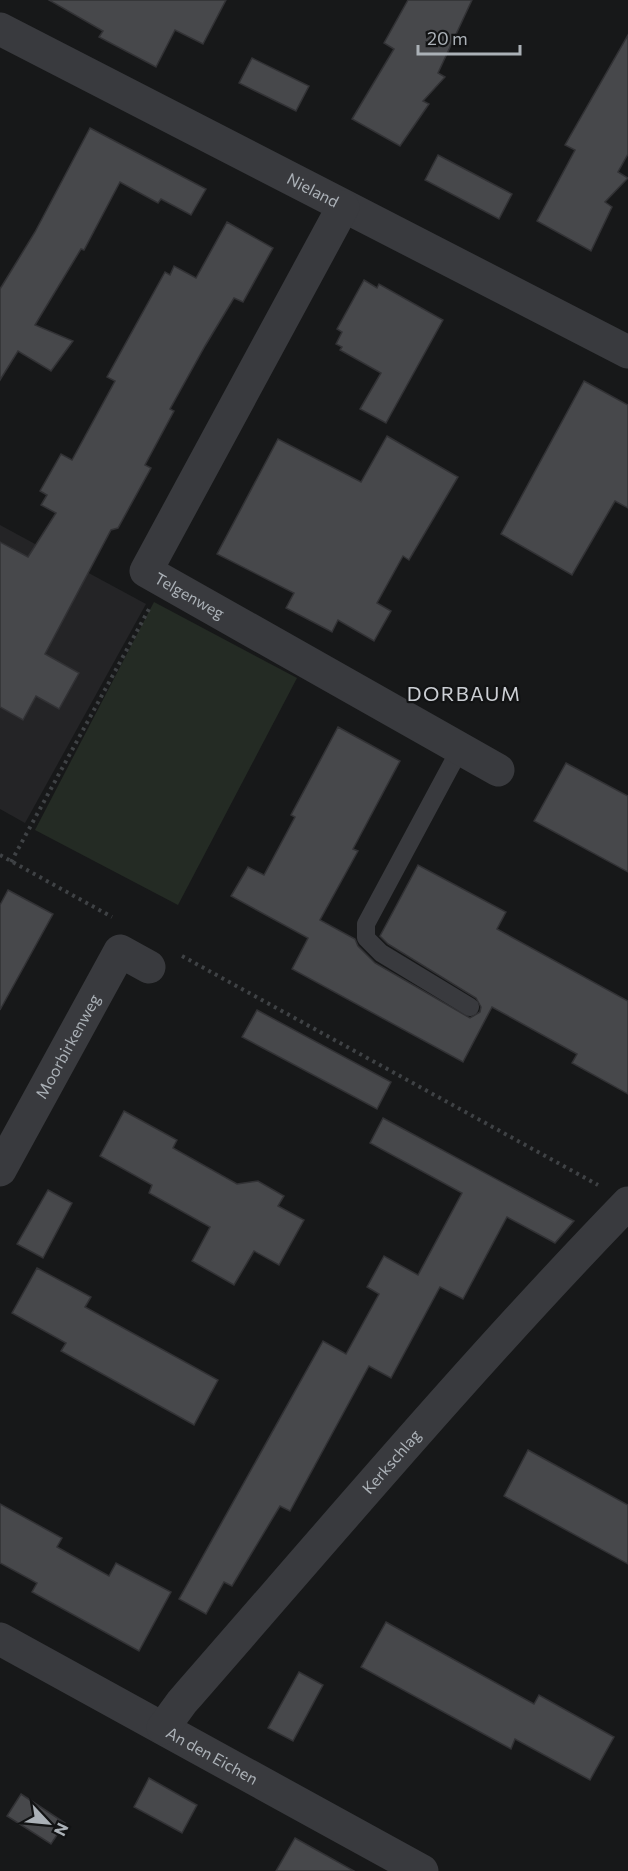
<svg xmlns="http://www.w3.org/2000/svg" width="628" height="1871" font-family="Commissioner,sans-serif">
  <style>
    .built { fill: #242426 }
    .green { fill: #242b24 }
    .building { fill: #47484b; stroke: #323235; stroke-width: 1.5 }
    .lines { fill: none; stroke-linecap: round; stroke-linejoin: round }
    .path { stroke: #3f4245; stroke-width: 4; stroke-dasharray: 3 4.5; stroke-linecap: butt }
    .lane { stroke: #393a3e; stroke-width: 18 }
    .street { stroke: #393a3e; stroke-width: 33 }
    .labels { text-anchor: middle; stroke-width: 4.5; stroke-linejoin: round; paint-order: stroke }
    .street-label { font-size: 16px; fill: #abb1b7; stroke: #121314 }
    .quarter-label { font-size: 20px; letter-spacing: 1.5px; fill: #cccfd4; stroke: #121314 }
  </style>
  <rect width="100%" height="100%" fill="#171819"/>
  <!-- built -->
  <path class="built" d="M0 525 146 604 25 823 0 809Z"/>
  <!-- green -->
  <path class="green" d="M154 602 297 678 178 905 35 830Z"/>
  <!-- building -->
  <g class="building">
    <path d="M49 0H226L203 44 175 30 156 67 99 37 103 31Z"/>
    <path d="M408 0H472L438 73 445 77 423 101 429 104 400 146 352 119 394 49 384 43Z"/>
    <path d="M628 35V154L618 172 628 178 605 202 612 207 591 251 537 221 575 150 565 145Z"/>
    <path d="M252 58 309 86 296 111 239 83Z"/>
    <path d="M90 128 206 189 191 215 161 199 158 203 120 182 84 250 81 249 35 325 73 341 51 371 18 351 0 380V289L35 232Z"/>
    <path d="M438 155 512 194 499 219 425 180Z"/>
    <path d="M227 222 273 248 243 302 234 298 205 346 170 409 174 411 145 465 151 468 118 528 111 530 45 654 79 673 59 709 36 696 23 720 0 707V542L28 557 56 513 41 505 47 495 40 491 61 454 72 460 115 381 107 377 165 272 170 275 174 266 196 278Z"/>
    <path d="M364 280 377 288 379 284 443 320 386 423 360 409 381 373 340 350 342 347 336 344 342 332 337 329Z"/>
    <path d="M584 381 628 405V508L615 501 572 575 501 534Z"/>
    <path d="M387 436 458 477 409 560 403 556 377 603 391 611 374 641 338 620 332 632 286 608 294 593 217 554 278 439 361 482Z"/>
    <path d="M338 727 400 761 353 849 358 851 320 920 355 939 358 946 375 963 470 1018 480 1012 481 1007 476 998 388 944 380 936 418 865 506 912 497 929 628 1001V1094L572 1063 577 1054 492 1007 463 1062 292 969 308 938 231 896 248 867 264 875 295 817 291 815Z"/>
    <path d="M566 763 628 796V872L534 821Z"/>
    <path d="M8 890 53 914 0 1010V905Z"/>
    <path d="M257 1010 391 1082 377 1109 242 1037Z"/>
    <path d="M124 1111 177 1140 173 1148 237 1184 258 1181 284 1196 278 1206 304 1220 279 1265 254 1251 234 1285 192 1261 210 1227 149 1193 152 1185 100 1156Z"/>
    <path d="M383 1118 574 1221 555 1243 507 1217 463 1299 440 1287 391 1378 369 1366 290 1511 280 1506 232 1586 224 1582 206 1614 179 1599 323 1341 346 1354 379 1294 367 1287 384 1256 418 1275 462 1193 370 1143Z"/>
    <path d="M48 1190 72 1203 43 1258 17 1244Z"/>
    <path d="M37 1268 91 1297 85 1307 218 1380 194 1425 61 1351 66 1343 12 1313Z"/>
    <path d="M528 1450 628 1505V1564L504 1496Z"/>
    <path d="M0 1504 62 1538 57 1547 109 1576 116 1563 171 1592 139 1651 32 1592 37 1583 0 1563Z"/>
    <path d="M386 1622 534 1704 539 1695 614 1737 590 1780 515 1739 511 1749 361 1667Z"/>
    <path d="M299 1672 323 1685 293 1741 268 1728Z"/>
    <path d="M149 1778 197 1805 182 1833 134 1807Z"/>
    <path d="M21 1794 65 1823 51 1844 7 1816Z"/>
    <path d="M295 1838 354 1871H276Z"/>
  </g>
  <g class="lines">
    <!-- path -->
    <g class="path">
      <path d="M0 855 112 917"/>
      <path d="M11 862 149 609"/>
      <path d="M182 956 598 1185"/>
    </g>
    <!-- lane -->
    <path class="lane" d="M460 749 366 924V938L381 953 470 1007"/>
    <!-- street -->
    <g class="street">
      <path id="s1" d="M0 29 628 352"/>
      <path id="s2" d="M343 207 146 571 498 770"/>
      <path id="s3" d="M0 1170 120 951 149 967"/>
      <path id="s4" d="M0 1639 422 1871"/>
      <path id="s5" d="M163 1728 182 1702C329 1534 473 1363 628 1203"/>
    </g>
  </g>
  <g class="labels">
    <!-- street labels -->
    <g class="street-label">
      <text dy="6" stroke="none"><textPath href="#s1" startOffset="352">Nieland</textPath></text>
      <text dy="6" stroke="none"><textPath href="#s2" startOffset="464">Telgenweg</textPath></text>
      <text dy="6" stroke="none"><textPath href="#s3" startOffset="141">Moorbirkenweg</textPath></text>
      <text dy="6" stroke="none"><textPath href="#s5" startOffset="351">Kerkschlag</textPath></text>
      <text dy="6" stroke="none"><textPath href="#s4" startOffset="242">An den Eichen</textPath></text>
    </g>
    <!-- quarter labels -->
    <g class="quarter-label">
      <text x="464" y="701">DORBAUM</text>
    </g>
  </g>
  <!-- north arrow -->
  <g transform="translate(48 1823) rotate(116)" stroke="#121314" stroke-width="4.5" paint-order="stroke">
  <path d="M0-4.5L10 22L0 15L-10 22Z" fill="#abb1b7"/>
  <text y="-9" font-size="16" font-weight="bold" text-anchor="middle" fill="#abb1b7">N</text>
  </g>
  <!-- scale -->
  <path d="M418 45v9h102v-9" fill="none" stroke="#abb1b7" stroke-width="3"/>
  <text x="427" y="45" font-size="18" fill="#abb1b7" stroke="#121314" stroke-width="4.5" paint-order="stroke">20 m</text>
</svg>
